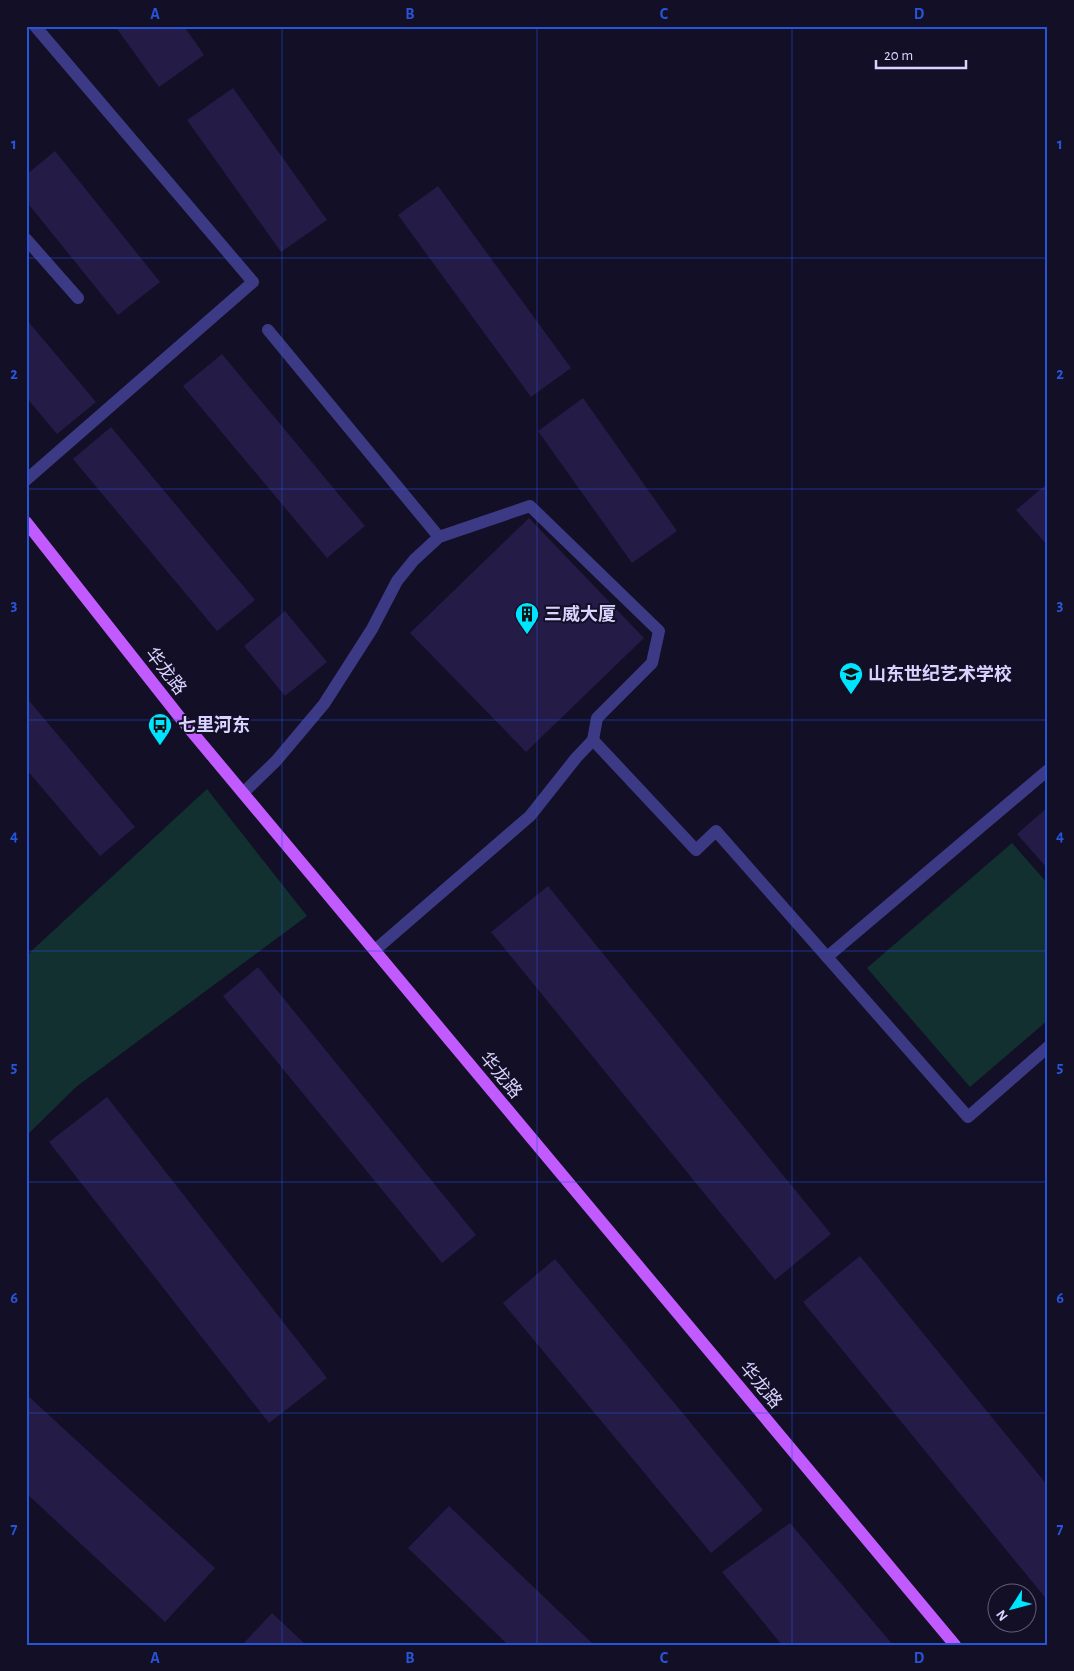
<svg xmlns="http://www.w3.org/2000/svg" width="1074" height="1671" font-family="'Alegreya Sans','Noto Sans SC',sans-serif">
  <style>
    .green { fill: #12302f }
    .building { fill: #241b47 }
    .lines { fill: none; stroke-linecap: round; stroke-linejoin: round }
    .minor { stroke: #3d3a85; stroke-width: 12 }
    .major { stroke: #c25bff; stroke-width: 12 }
    .grid { fill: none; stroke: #2655da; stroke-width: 1; stroke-opacity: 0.55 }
    .labels { text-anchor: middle; stroke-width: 4; stroke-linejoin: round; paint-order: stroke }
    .poi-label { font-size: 18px; font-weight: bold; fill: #d9d4ff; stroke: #130f26; text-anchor: start }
    .street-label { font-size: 18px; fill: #d9d4ff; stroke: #130f26 }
    .neatline { fill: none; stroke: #2655da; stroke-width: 2 }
    .grid-label { font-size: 16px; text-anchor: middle; font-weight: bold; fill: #2655da }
  </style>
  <rect width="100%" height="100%" fill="#130f26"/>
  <!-- green -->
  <g class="green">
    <path d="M207 789 307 916 76 1087 26 1136V956Z"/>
    <path d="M1012 843 1048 884V1020L970 1087 867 968Z"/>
  </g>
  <!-- building -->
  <g class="building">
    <path d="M115 26H184L204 55 159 87Z"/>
    <path d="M233 88 327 220 281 252 187 120Z"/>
    <path d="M55 151 160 282 118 315 26 201V175Z"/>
    <path d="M438 186 571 368 531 397 398 215Z"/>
    <path d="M26 319 96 402 57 434 26 397Z"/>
    <path d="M222 354 365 526 327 558 183 386Z"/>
    <path d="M583 398 677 531 632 563 538 431Z"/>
    <path d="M111 427 255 600 217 631 73 459Z"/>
    <path d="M1048 483V546L1016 510Z"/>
    <path d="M529 518 644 638 526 752 410 633Z"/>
    <path d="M285 611 327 662 285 696 244 646Z"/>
    <path d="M26 697 135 827 100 856 26 769Z"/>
    <path d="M1048 807V869L1017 834Z"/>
    <path d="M548 886 831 1234 775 1280 491 932Z"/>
    <path d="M258 967 476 1235 442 1263 223 996Z"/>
    <path d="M107 1097 327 1378 269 1423 49 1142Z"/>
    <path d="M860 1256 1048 1486V1601L803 1302Z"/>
    <path d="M555 1259 763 1510 711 1553 503 1303Z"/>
    <path d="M26 1394 215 1568 165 1622 26 1493Z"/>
    <path d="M449 1506 593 1644 592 1645H508L408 1548Z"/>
    <path d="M790 1523 893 1645H782L722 1572Z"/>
    <path d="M272 1613 306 1645H242Z"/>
  </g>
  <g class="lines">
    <!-- minor -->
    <g class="minor">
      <path d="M26 239 78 298"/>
      <path d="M268 330 439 537"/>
      <path d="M26 480 253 282 35 26"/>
      <path d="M243 793 276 761 324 704 372 629 397 581 414 560 439 537 530 506 659 631 652 663 597 718 593 740 696 850 716 831 968 1117 1048 1047"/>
      <path d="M375 950 530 816 576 758 593 740"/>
      <path d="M827 957 1048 770"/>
    </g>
    <!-- major -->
    <path class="major" d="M26 522 182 720 955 1645"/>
  </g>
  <!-- grid -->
  <path class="grid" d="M282 26V1645M537 26V1645M792 26V1645M26 258H1048M26 489H1048M26 720H1048M26 951H1048M26 1182H1048M26 1413H1048"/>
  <!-- icons -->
  <defs>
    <g id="building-pin" transform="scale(1.25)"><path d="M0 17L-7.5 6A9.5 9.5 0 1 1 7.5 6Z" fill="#00e5ff" stroke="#130f26"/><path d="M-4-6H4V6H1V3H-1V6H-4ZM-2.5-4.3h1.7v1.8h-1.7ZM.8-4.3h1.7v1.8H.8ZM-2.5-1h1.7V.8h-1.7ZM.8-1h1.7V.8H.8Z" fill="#111"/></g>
    <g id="university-pin" transform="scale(1.25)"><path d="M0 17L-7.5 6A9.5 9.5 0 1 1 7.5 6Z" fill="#00e5ff" stroke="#130f26"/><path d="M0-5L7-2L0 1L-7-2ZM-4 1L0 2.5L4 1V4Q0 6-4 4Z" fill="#111"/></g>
    <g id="bus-pin" transform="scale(1.25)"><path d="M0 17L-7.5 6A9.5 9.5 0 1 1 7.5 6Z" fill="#00e5ff" stroke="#130f26"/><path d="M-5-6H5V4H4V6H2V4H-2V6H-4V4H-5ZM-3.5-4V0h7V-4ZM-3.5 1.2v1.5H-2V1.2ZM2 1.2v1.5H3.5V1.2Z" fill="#111"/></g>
  </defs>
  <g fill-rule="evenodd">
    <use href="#building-pin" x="527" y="614"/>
    <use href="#university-pin" x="851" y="674"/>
    <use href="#bus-pin" x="160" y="725"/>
  </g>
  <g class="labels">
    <!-- poi labels -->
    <g class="poi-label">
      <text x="544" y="620">三威大厦</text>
      <text x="868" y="680">山东世纪艺术学校</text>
      <text x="178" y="731">七里河东</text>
    </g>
    <!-- street labels -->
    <g class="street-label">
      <text transform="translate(166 671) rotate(52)" y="6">华龙路</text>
      <text transform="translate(501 1075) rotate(50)" y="6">华龙路</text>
      <text transform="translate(761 1385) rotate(50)" y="6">华龙路</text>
    </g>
  </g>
  <!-- border -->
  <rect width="1074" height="1671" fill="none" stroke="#130f26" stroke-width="55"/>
  <!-- north arrow -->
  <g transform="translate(1012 1608) rotate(234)"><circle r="24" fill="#130f26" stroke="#625e7d"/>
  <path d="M0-4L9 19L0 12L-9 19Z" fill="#00e5ff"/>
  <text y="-8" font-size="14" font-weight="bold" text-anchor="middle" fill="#d9d4ff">N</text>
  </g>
  <!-- scale -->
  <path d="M876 60v8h90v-8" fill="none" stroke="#d9d4ff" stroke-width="2.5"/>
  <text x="884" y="60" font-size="15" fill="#d9d4ff" stroke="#130f26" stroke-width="4" paint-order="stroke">20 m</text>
  <rect x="28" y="28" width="1018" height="1616" class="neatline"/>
  <g class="grid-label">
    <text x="155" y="19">A</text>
    <text x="410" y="19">B</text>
    <text x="664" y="19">C</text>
    <text x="919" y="19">D</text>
    <text x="14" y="149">1</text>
    <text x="1060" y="149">1</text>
    <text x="14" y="379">2</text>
    <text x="1060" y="379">2</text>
    <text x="14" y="610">3</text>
    <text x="1060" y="610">3</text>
    <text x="14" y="841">4</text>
    <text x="1060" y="841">4</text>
    <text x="14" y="1072">5</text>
    <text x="1060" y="1072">5</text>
    <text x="14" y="1303">6</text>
    <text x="1060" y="1303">6</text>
    <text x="14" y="1534">7</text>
    <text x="1060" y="1534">7</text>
    <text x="155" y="1663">A</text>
    <text x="410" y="1663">B</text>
    <text x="664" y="1663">C</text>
    <text x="919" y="1663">D</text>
  </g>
</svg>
